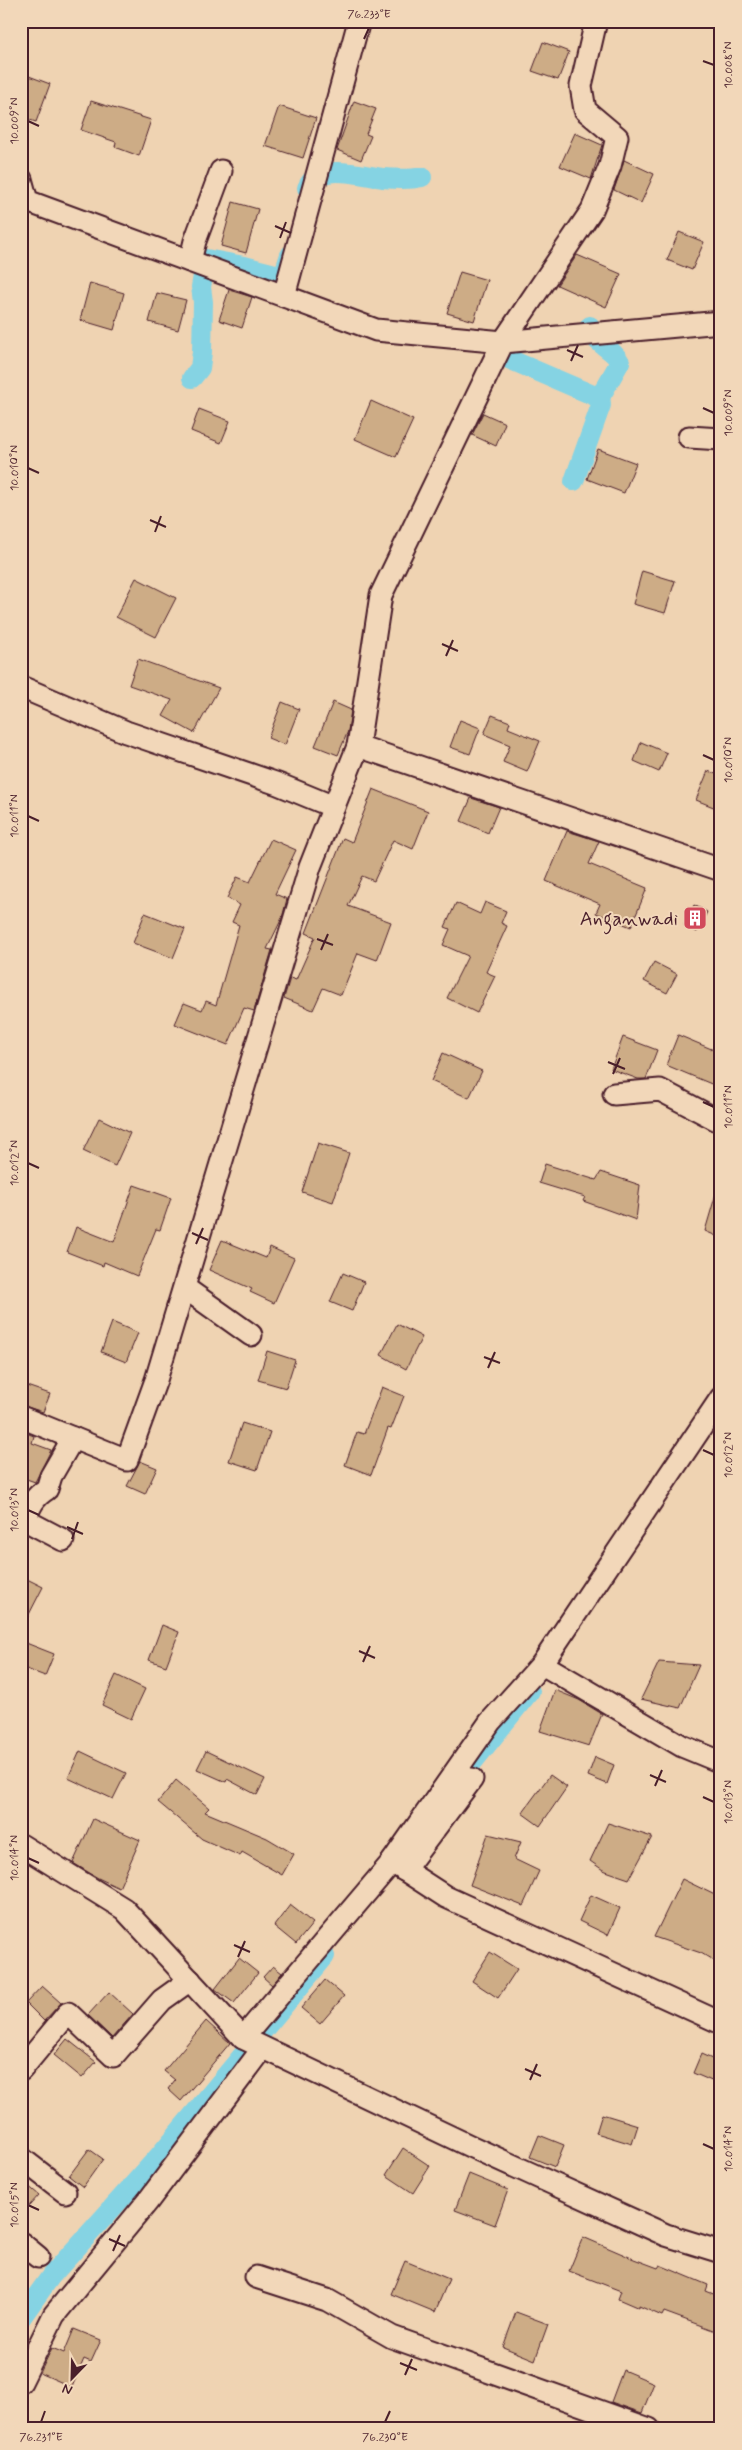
<svg xmlns="http://www.w3.org/2000/svg" width="742" height="2450" font-family="Mynerve,sans-serif">
  <style>
    .lines { fill: none; stroke-linecap: round; stroke-linejoin: round }
    .canal { stroke: #85d3e3; stroke-width: 20 }
    .building { fill: #cdac86; stroke: #4a1f2b }
    .minor-casing { stroke: #4a1f2b; stroke-width: 25 }
    .minor { stroke: #f2d7b9; stroke-width: 21 }
    .ticks { fill: none; stroke: #4a1f2b; stroke-width: 2 }
    .labels { text-anchor: middle; stroke-width: 4; stroke-linejoin: round; paint-order: stroke }
    .poi-label { font-size: 20px; fill: #4a1f2b; stroke: #f2d7b9; text-anchor: end }
    .neatline { fill: none; stroke: #4a1f2b; stroke-width: 2 }
    .ticks-label { font-size: 12px; text-anchor: middle; fill: #4a1f2b }
  </style>
  <rect width="100%" height="100%" fill="#efd3b2"/>
  <filter id="ink" filterUnits="userSpaceOnUse"><feTurbulence type="fractalNoise" baseFrequency=".02" numOctaves="2"/><feDisplacementMap in="SourceGraphic" scale="10" xChannelSelector="R" yChannelSelector="G"/><feConvolveMatrix kernelMatrix="1 2 1 2 8 2 1 2 1" color-interpolation-filters="sRGB"/></filter>
  <g filter="url(#ink)">
    <g class="lines">
      <!-- canal -->
      <g class="canal">
        <path d="M307 188C318 161 362 176 383 178 396 179 409 180 422 177"/>
        <path d="M497 354 595 396 603 392 620 362C613 347 591 344 590 326"/>
        <path d="M192 378 200 368 202 352 203 302 201 287 206 259 244 266 283 276 290 255"/>
        <path d="M574 481 601 405 600 394"/>
        <path d="M473 1762 530 1691"/>
        <path d="M21 2318 51 2276 159 2156 325 1956"/>
      </g>
    </g>
    <!-- building -->
    <g class="building">
      <path d="M543 42 569 52 558 80 532 71Z"/>
      <path d="M21 73 50 84 36 122 21 117Z"/>
      <path d="M91 101 151 120 139 156 115 147 116 142 81 130Z"/>
      <path d="M354 101 376 109 366 134 371 136 361 160 337 150Z"/>
      <path d="M279 106 316 118 303 158 265 146Z"/>
      <path d="M575 133 602 145 591 179 560 166Z"/>
      <path d="M624 160 654 174 641 203 614 190Z"/>
      <path d="M233 202 258 209 246 253 221 246Z"/>
      <path d="M679 232 704 242 692 270 667 260Z"/>
      <path d="M577 255 621 274 606 307 557 285Z"/>
      <path d="M460 272 487 280 474 321 447 313Z"/>
      <path d="M90 283 124 293 114 330 80 320Z"/>
      <path d="M229 290 252 297 242 328 219 320Z"/>
      <path d="M157 293 186 300 178 330 149 322Z"/>
      <path d="M371 401 413 420 396 457 355 439Z"/>
      <path d="M199 409 230 421 221 443 191 431Z"/>
      <path d="M483 413 505 423 496 446 472 435Z"/>
      <path d="M598 449 636 463 624 493 587 479Z"/>
      <path d="M642 571 675 581 665 613 633 604Z"/>
      <path d="M136 578 176 598 156 637 116 617Z"/>
      <path d="M138 659 219 688 194 733 163 716 172 700 129 685Z"/>
      <path d="M282 702 299 709 285 745 268 738Z"/>
      <path d="M333 702 351 710 348 731 338 755 315 746Z"/>
      <path d="M492 715 510 722 508 728 540 741 527 772 503 762 510 745 484 734Z"/>
      <path d="M460 720 480 728 470 754 450 747Z"/>
      <path d="M641 742 667 753 659 772 634 761Z"/>
      <path d="M708 771 721 776V810L696 800Z"/>
      <path d="M373 789 428 811 413 849 393 840 374 881 362 876 348 906 391 922 377 960 358 953 341 995 323 988 313 1010 284 998 290 978 296 980 315 937 306 933 343 838 352 842Z"/>
      <path d="M471 798 499 807 488 833 461 821Z"/>
      <path d="M567 831 599 841 589 864 647 888 631 927 596 913 600 904 546 881Z"/>
      <path d="M271 839 296 850 275 894 287 899 282 918 267 949 272 950 254 1011 244 1008 228 1045 175 1024 184 1003 202 1010 206 1001 216 1005 239 925 232 922 240 905 227 898 237 877 250 882Z"/>
      <path d="M485 902 506 911 501 923 507 926 486 972 495 976 477 1013 447 998 468 956 443 945 450 929 445 927 456 903 480 914Z"/>
      <path d="M694 905 707 912 697 932 684 925Z"/>
      <path d="M145 913 185 929 173 958 133 943Z"/>
      <path d="M654 962 677 974 667 993 644 981Z"/>
      <path d="M678 1035 721 1053V1088L666 1065Z"/>
      <path d="M623 1037 657 1050 646 1079H638L611 1069Z"/>
      <path d="M443 1053 482 1071 469 1098 431 1081Z"/>
      <path d="M99 1118 130 1133 115 1166 83 1151Z"/>
      <path d="M318 1143 349 1153 333 1202 302 1192Z"/>
      <path d="M545 1164 596 1180 601 1172 640 1185 636 1220 583 1201 585 1197 539 1183Z"/>
      <path d="M134 1185 171 1198 160 1230 156 1229 137 1276 104 1262 103 1266 67 1252 76 1227 114 1242Z"/>
      <path d="M717 1190 721 1191V1238L705 1231Z"/>
      <path d="M222 1240 266 1258 270 1247 294 1258 274 1303 250 1292 252 1289 209 1270Z"/>
      <path d="M343 1273 364 1282 352 1311 330 1302Z"/>
      <path d="M112 1322 138 1333 126 1362 101 1352Z"/>
      <path d="M397 1324 422 1337 406 1369 381 1355Z"/>
      <path d="M267 1351 295 1360 286 1388 258 1380Z"/>
      <path d="M21 1384 50 1394 43 1412 21 1405Z"/>
      <path d="M382 1387 404 1396 391 1429 388 1428 371 1475 345 1465 357 1432 364 1434Z"/>
      <path d="M242 1423 270 1432 257 1470 229 1461Z"/>
      <path d="M21 1431 34 1436 32 1443 51 1450 35 1482 21 1477Z"/>
      <path d="M140 1461 157 1468 145 1494 127 1486Z"/>
      <path d="M21 1576 43 1587 21 1630Z"/>
      <path d="M162 1625 179 1632 166 1666 149 1660Z"/>
      <path d="M21 1641 54 1654 45 1676 21 1667Z"/>
      <path d="M659 1662 699 1665 680 1708 641 1699Z"/>
      <path d="M116 1675 145 1689 131 1719 102 1705Z"/>
      <path d="M555 1690 579 1700 602 1714 589 1746 540 1731Z"/>
      <path d="M80 1751 126 1773 113 1799 68 1778Z"/>
      <path d="M206 1751 265 1779 257 1795 227 1779 226 1782 197 1769Z"/>
      <path d="M595 1757 614 1765 607 1784 588 1776Z"/>
      <path d="M550 1775 567 1787 540 1826 522 1813Z"/>
      <path d="M176 1780 209 1808 205 1812 267 1838 294 1854 282 1875 242 1852 240 1856 202 1839 158 1802Z"/>
      <path d="M93 1819 140 1840 119 1888 98 1878 73 1863Z"/>
      <path d="M608 1823 652 1837 629 1879 603 1870 590 1861Z"/>
      <path d="M488 1834 521 1842 514 1859 539 1871 523 1906 470 1885Z"/>
      <path d="M682 1879 721 1898V1965L701 1953 654 1937Z"/>
      <path d="M591 1895 620 1908 608 1935 579 1921Z"/>
      <path d="M290 1905 313 1923 296 1944 274 1926Z"/>
      <path d="M490 1952 517 1969 498 1998 472 1981Z"/>
      <path d="M239 1958 258 1973 234 2003 215 1989Z"/>
      <path d="M273 1966 282 1973 272 1985 263 1977Z"/>
      <path d="M325 1980 344 1996 320 2024 301 2008Z"/>
      <path d="M42 1986 61 2003 44 2021 26 2003Z"/>
      <path d="M109 1992 133 2014 112 2038 88 2015Z"/>
      <path d="M206 2021 230 2043 181 2101 168 2089 175 2080 164 2071Z"/>
      <path d="M67 2039 96 2062 82 2078 54 2055Z"/>
      <path d="M701 2054 721 2063V2085L693 2073Z"/>
      <path d="M602 2114 638 2125 632 2144 596 2133Z"/>
      <path d="M539 2135 564 2145 555 2167 530 2157Z"/>
      <path d="M403 2148 430 2166 413 2193 386 2175Z"/>
      <path d="M89 2149 103 2159 83 2187 69 2176Z"/>
      <path d="M469 2174 508 2190 495 2225 455 2210Z"/>
      <path d="M21 2180 39 2195 21 2215Z"/>
      <path d="M583 2237 634 2259 658 2268 660 2265 708 2285 706 2291 721 2297V2333L664 2312 662 2316 639 2306V2308L618 2299 621 2291 569 2271Z"/>
      <path d="M405 2261 449 2279 435 2312 391 2294Z"/>
      <path d="M516 2312 548 2324 535 2360 503 2347Z"/>
      <path d="M74 2329 101 2340 91 2362 84 2359 72 2387 40 2373 52 2348 64 2353Z"/>
      <path d="M623 2370 654 2383 642 2413 611 2402Z"/>
    </g>
    <g class="lines">
      <!-- minor casing -->
      <g class="minor-casing">
        <g id="minor">
          <path d="M21 179 27 201 376 330 503 342 592 210 610 166 617 137 585 110 581 86 596 21"/>
          <path d="M190 261 195 241 221 171"/>
          <path d="M284 296 359 21"/>
          <path d="M689 437 721 439"/>
          <path d="M21 687 126 732 278 784 334 807"/>
          <path d="M358 746 721 870"/>
          <path d="M614 1094 660 1090 721 1122"/>
          <path d="M185 1288 251 1335"/>
          <path d="M21 1417 127 1460 156 1380 310 867 358 746 381 595 503 342 721 322"/>
          <path d="M63 1540 25 1520C30 1506 34 1497 47 1489L51 1476 73 1438"/>
          <path d="M542 1664 682 1746 721 1762"/>
          <path d="M21 1845 124 1909 243 2038 472 2147 666 2235 721 2252"/>
          <path d="M392 1862 446 1897 721 2023"/>
          <path d="M404 1870 472 1779"/>
          <path d="M243 2038 392 1862 490 1722 542 1664 721 1398"/>
          <path d="M21 2070 68 2013 113 2056 162 2000 190 1980"/>
          <path d="M21 2158 65 2192"/>
          <path d="M21 2243 38 2257"/>
          <path d="M256 2277 327 2300 392 2337 649 2429"/>
          <path d="M21 2382 54 2315 148 2201 263 2048"/>
        </g>
      </g>
      <!-- minor -->
      <use href="#minor" class="minor"/>
    </g>
  </g>
  <!-- ticks -->
  <path class="ticks" d="M364 39 369 28M703 61 714 65M28 121 39 126M275 226 291 233M280 238 286 222M567 350 583 357M571 361 578 345M703 408 714 413M28 468 39 473M150 520 166 527M155 532 161 516M442 644 458 651M446 656 453 640M703 755 714 760M28 816 39 821M317 939 333 945M321 950 328 934M608 1062 625 1069M613 1074 620 1058M703 1102 714 1107M28 1163 39 1168M192 1233 208 1240M196 1244 203 1228M484 1357 500 1363M488 1368 495 1352M703 1450 714 1455M28 1510 39 1515M67 1527 83 1534M72 1539 78 1522M359 1651 375 1658M363 1662 370 1646M650 1775 666 1782M655 1786 662 1770M703 1797 714 1802M28 1858 39 1863M234 1945 250 1952M238 1957 245 1941M525 2069 541 2076M530 2080 537 2064M703 2144 714 2149M28 2205 39 2210M109 2239 125 2246M113 2251 120 2235M400 2363 417 2370M405 2375 412 2359M41 2422 45 2411M385 2422 390 2411"/>
  <!-- icons -->
  <defs>
    <g id="building-square" transform="scale(1.25)"><rect x="-9" y="-9" width="18" height="18" rx="4" fill="#d1495b" stroke="#f2d7b9"/><path d="M-4-6H4V6H1V3H-1V6H-4ZM-2.5-4.3h1.7v1.8h-1.7ZM.8-4.3h1.7v1.8H.8ZM-2.5-1h1.7V.8h-1.7ZM.8-1h1.7V.8H.8Z" fill="#fff"/></g>
  </defs>
  <g fill-rule="evenodd">
    <use href="#building-square" x="695" y="918"/>
  </g>
  <g class="labels">
    <!-- poi labels -->
    <g class="poi-label">
      <text x="678" y="925">Anganwadi</text>
    </g>
  </g>
  <!-- margin -->
  <rect width="742" height="2450" fill="none" stroke="#f2d7b9" stroke-width="55"/>
  <!-- north arrow -->
  <g transform="translate(72 2378) rotate(203)" stroke="#f2d7b9" stroke-width="4" paint-order="stroke">
  <path d="M0-4L9 19L0 12L-9 19Z" fill="#4a1f2b"/>
  <text y="-8" font-size="14" font-weight="bold" text-anchor="middle" fill="#4a1f2b">N</text>
  </g>
  <rect x="28" y="28" width="686" height="2394" class="neatline"/>
  <g class="ticks-label">
    <text x="369" y="18">76.233°E</text>
    <text transform="translate(728 65) rotate(-90)" y="4">10.008°N</text>
    <text transform="translate(14 121) rotate(-90)" y="4">10.009°N</text>
    <text transform="translate(728 413) rotate(-90)" y="4">10.009°N</text>
    <text transform="translate(14 468) rotate(-90)" y="4">10.010°N</text>
    <text transform="translate(728 760) rotate(-90)" y="4">10.010°N</text>
    <text transform="translate(14 816) rotate(-90)" y="4">10.011°N</text>
    <text transform="translate(728 1107) rotate(-90)" y="4">10.011°N</text>
    <text transform="translate(14 1163) rotate(-90)" y="4">10.012°N</text>
    <text transform="translate(728 1455) rotate(-90)" y="4">10.012°N</text>
    <text transform="translate(14 1510) rotate(-90)" y="4">10.013°N</text>
    <text transform="translate(728 1802) rotate(-90)" y="4">10.013°N</text>
    <text transform="translate(14 1858) rotate(-90)" y="4">10.014°N</text>
    <text transform="translate(728 2149) rotate(-90)" y="4">10.014°N</text>
    <text transform="translate(14 2205) rotate(-90)" y="4">10.015°N</text>
    <text x="41" y="2441">76.231°E</text>
    <text x="385" y="2441">76.230°E</text>
  </g>
</svg>
